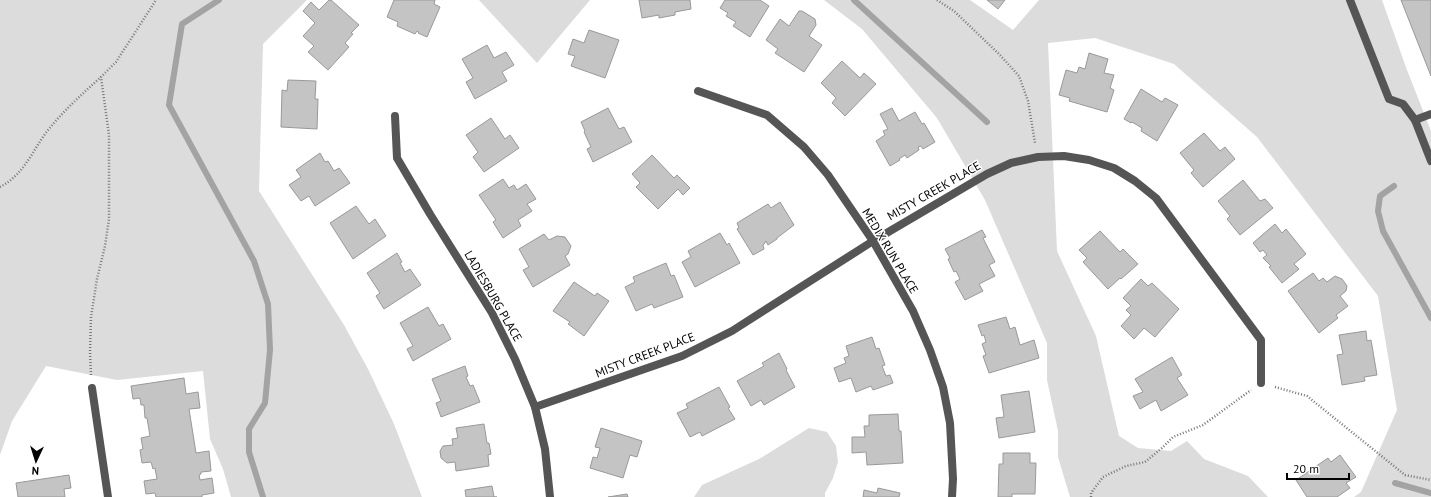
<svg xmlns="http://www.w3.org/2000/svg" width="1431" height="497" font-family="'PT Sans',sans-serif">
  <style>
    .green { fill: #dcdcdc }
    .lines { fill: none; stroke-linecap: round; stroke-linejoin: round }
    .stream { stroke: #a3a3a3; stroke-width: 6 }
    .building { fill: #c4c4c4; stroke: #999 }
    .path { stroke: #777; stroke-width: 2.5; stroke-dasharray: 1 2; stroke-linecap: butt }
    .lane { stroke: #555; stroke-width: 8 }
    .street { stroke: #555; stroke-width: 8 }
    .labels { text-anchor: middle; stroke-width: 3; stroke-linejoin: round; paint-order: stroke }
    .street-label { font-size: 12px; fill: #000; stroke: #fff }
  </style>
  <rect width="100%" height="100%" fill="#fff"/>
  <!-- green -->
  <g class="green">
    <path d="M0 0H307L263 44 259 191 344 325 368 369 394 424 422 497H231L223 469 210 439 203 371 117 380 46 366 12 421 0 455Z"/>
    <path d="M479 0H590L537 63Z"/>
    <path d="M824 0H970L1013 30 1039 0H1382L1407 70 1431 131V497H1354L1361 492 1397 410 1378 296 1257 137 1174 64 1095 38 1048 43 1057 251 1096 336 1119 436 1138 448 1171 451 1187 441 1204 459 1248 476 1268 497H1070L1058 457V431L1047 380V343L985 200 937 118 862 29Z"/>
    <path d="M809 428 827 432 836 446 838 462 833 478 825 493V497H694L702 485 759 459Z"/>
  </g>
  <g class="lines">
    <!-- stream -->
    <g class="stream">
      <path d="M219 0 182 24 169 105 254 261 268 304 270 350 265 403 249 429V452L263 497"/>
      <path d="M854 0 987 122"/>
      <path d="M1394 186 1380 196 1378 211 1383 231 1431 318"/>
      <path d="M1395 483 1431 493"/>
    </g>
  </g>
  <!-- building -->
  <g class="building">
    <path d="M329 0H331L359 25 351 33 353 34 345 43 349 47 328 70 308 52 314 46 303 36 315 23 303 11 311 2 319 10Z"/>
    <path d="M394 0H435L434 4 440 7 427 37 418 33 419 32 417 31 415 34 397 26 398 22 387 17Z"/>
    <path d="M639 0H690L691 9 675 12V15L659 18V15L642 18Z"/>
    <path d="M725 0H760L769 6 750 37 733 26 736 22 726 16 728 13 720 8Z"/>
    <path d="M987 0H1005L998 9Z"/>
    <path d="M1401 0H1431V76Z"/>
    <path d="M799 11H802L815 19 816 25 809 36 822 45 804 72 775 53 778 49 766 40 780 19 789 26Z"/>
    <path d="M589 30 619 40 605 78 571 66 575 56 568 54 573 39 584 43Z"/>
    <path d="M487 45 494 58 506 52 514 65 502 72 507 81 475 99 466 82 473 78 462 59Z"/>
    <path d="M1089 53 1108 59 1104 73 1114 75 1110 88 1114 90 1107 112 1069 101 1070 98 1059 95 1066 70 1077 73 1079 67 1085 69Z"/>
    <path d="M842 61 860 78 864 73 876 84 845 116 832 103 836 98 821 83Z"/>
    <path d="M288 80 316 81 315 99H318L317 129 281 127 282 90 287 91Z"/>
    <path d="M1141 89 1162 102 1165 98 1178 105 1157 141 1141 131 1142 128 1132 122 1131 123 1124 119Z"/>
    <path d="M608 108 619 129 624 127 632 142 593 162 587 149 591 147 584 132 585 131 581 122Z"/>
    <path d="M892 108 899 121 915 112 922 124 924 123 935 142 923 149 921 146 918 147 919 150 907 158 905 155 899 159 900 160 890 166 876 141 885 135 883 131 888 129 880 114Z"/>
    <path d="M491 118 505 139 510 135 519 148 484 172 473 157 478 152 466 135Z"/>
    <path d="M1204 133 1220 151 1225 147 1235 159 1203 187 1191 173 1194 170 1180 153Z"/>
    <path d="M320 153 325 162 328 161 334 171 339 168 350 183 315 206 309 196 301 201 289 185 301 177 296 170Z"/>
    <path d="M652 155 674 178 677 175 690 188 683 195 678 189 658 209 636 187 640 183 632 174Z"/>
    <path d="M503 179 509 188 514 185 517 190 526 184 536 199 527 204 532 211 518 220 521 226 503 238 493 222 496 220 479 195Z"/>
    <path d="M1243 180 1260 201 1265 199 1273 208 1240 235 1227 219 1230 216 1218 201Z"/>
    <path d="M780 202 794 225 777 238V239L768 245 766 241 765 242V243L763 245 764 249 753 255 737 229 739 228 737 223 768 204 771 208Z"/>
    <path d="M356 206 369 224 375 219 386 236 353 259 330 223Z"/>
    <path d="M1275 224 1282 233 1286 229 1306 254 1294 264 1299 269 1282 283 1269 267 1271 266 1263 258 1267 255 1263 250 1260 252 1253 243Z"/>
    <path d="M982 230 986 237 983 238 995 262 989 265 995 276 979 284 983 291 965 300 955 282 960 279 956 271 954 272 948 259 950 258 945 249Z"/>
    <path d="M1100 231 1120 252 1123 249 1138 264 1121 279 1120 278 1108 289 1083 262 1087 258 1079 250Z"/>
    <path d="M720 233 727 245 729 243 740 263 695 287 682 262 691 257 688 251Z"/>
    <path d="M544 234 549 240 557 236 565 237 571 246 568 254 565 256 570 265 533 287 523 270 529 267 519 249Z"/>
    <path d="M397 253 402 262 400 263 405 272 410 269 421 285 384 309 376 296 380 293 367 273Z"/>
    <path d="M666 263 671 276 674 275 683 297 654 308 652 304 636 311 625 287 635 282 633 277Z"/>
    <path d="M1313 273 1319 281 1323 278 1327 282 1335 276 1342 279 1347 286 1346 291 1340 296 1348 306 1336 315 1338 318 1319 333 1288 291Z"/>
    <path d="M1141 279 1148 286 1152 283 1179 309 1155 337 1144 328 1134 339 1121 326 1131 315 1126 310 1131 306 1123 298Z"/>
    <path d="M574 282 595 296 597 293 609 301 584 336 568 324 570 322 553 311Z"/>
    <path d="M428 307 439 326 443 324 451 339 413 361 407 349 413 346 400 323Z"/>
    <path d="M1006 317 1010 329 1015 327 1020 345 1034 340 1039 358 989 373 983 356 986 355 982 344 986 342 984 335 982 336 978 325Z"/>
    <path d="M1366 331 1367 341 1371 340 1377 375 1364 377 1365 381 1342 385 1337 355 1343 354 1339 335Z"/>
    <path d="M872 337 876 349 879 348 885 365 882 366 886 376 890 375 893 383 873 390 871 386 856 392 851 378 839 382 834 368 846 363 844 358 849 356 846 346Z"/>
    <path d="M779 353 787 369 786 370 795 387 764 405 761 400 751 406 737 381 764 366 762 363Z"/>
    <path d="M1172 357 1182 375 1177 378 1188 395 1161 411 1156 400 1140 409 1133 396 1143 392 1135 379Z"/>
    <path d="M465 366 468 376 466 377 470 386 473 385 480 402 441 417 436 403 441 401 432 379Z"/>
    <path d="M184 378 186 394 198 392 200 408 189 409 196 453 209 451 211 471 201 472V474L199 475 200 480 212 478 214 493 202 495V497H156L155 493 146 494 144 481 157 479 155 468 153 469 151 462 142 463 140 450 143 449 141 438 150 436 147 418H145L144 405H141L140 398 133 399 131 386Z"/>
    <path d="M719 387 730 407 728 408 735 419 702 436 700 432 690 437 677 413 688 408 686 404Z"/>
    <path d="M1029 391 1035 432 999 438 996 418 1004 417 1001 395Z"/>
    <path d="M898 414 899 431H901L903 463 867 465 866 452 852 453V437H865L864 426H869V415Z"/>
    <path d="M484 424 487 443H489L491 454 488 455 489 466 456 471 455 462 447 463 441 458 440 451 443 446 453 445 452 439 458 438 456 428Z"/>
    <path d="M601 428 642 441 637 457 630 455 623 478 590 468 593 457 597 458 600 448 595 447Z"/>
    <path d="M1003 453H1030V463H1036L1035 494H1012V497H998L999 464H1003Z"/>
    <path d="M1340 455 1356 477 1346 483 1350 488 1337 497H1307L1296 480 1328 458 1331 462Z"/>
    <path d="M69 475 71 488 64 489 65 497H18L16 483Z"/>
    <path d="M492 486 494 497H497H466L465 490Z"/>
    <path d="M878 488 900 493 899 497H863L864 490 877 493Z"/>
    <path d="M627 494 628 497H608Z"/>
  </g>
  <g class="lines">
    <!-- path -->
    <g class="path">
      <path d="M937 0 954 11 999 54 1019 76 1028 101 1035 143"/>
      <path d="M0 187C23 175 31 154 45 134 61 113 81 95 101 77"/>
      <path d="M91 375 90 352 91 317 97 279 105 246 109 219V135L101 77 116 62 156 0"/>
      <path d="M1275 387 1307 396 1405 475 1431 480"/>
      <path d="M1091 497V493L1103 477 1126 466 1145 462 1162 448 1173 437 1203 425 1251 390"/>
    </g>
    <!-- lane -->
    <path class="lane" d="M1415 120 1431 161"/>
    <!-- street -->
    <g class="street">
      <path d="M1350 0 1389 99 1403 104 1415 120 1431 114"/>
      <path d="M698 91 767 115 804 147 828 175 873 241 913 311 930 350 943 387 950 423 953 479 952 497"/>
      <path d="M395 116 397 158 430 214 492 313 515 359 535 407 545 449 550 497"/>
      <path d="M92 388 108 497"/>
      <path d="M535 407 682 356 732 331 873 241 987 174 1011 163 1038 157 1064 156 1089 160 1114 168 1135 181 1156 198 1261 340V383"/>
    </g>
  </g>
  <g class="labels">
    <!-- street labels -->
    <g class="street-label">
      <text transform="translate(934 191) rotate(-30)" y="4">MISTY CREEK PLACE</text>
      <text transform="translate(890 251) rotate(59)" y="4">MEDIX RUN PLACE</text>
      <text transform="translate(493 296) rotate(60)" y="4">LADIESBURG PLACE</text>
      <text transform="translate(645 355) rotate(-21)" y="4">MISTY CREEK PLACE</text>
    </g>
  </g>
  <!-- north arrow -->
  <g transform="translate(36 461) rotate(184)" stroke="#ffffff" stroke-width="3" paint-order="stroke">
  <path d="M0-3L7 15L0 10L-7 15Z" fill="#000000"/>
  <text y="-6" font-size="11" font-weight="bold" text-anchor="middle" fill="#000000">N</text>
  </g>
  <!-- scale -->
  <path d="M1287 473v6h62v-6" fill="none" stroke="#000000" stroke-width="2"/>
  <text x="1293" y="473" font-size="12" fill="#000000" stroke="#ffffff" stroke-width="3" paint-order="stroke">20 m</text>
</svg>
